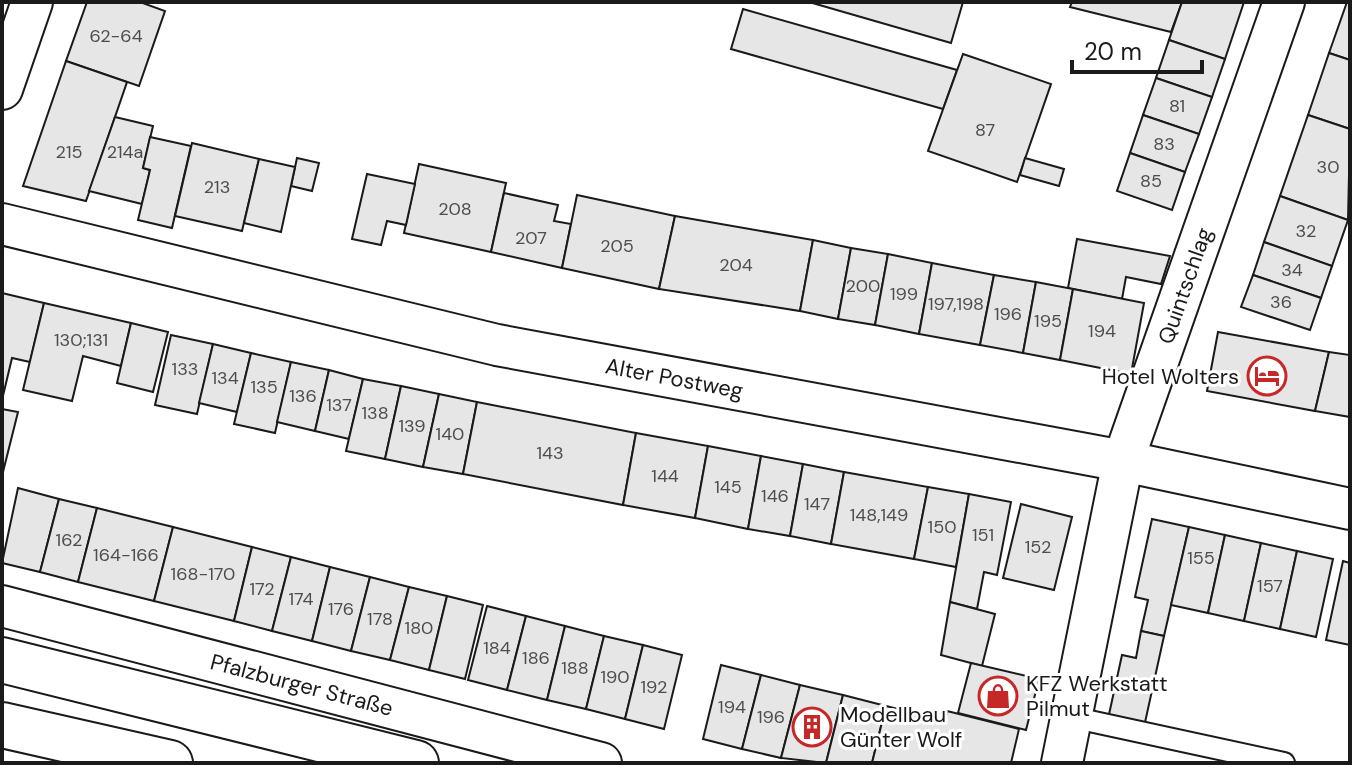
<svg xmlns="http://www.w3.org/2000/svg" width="1352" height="765" font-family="'DM Sans',sans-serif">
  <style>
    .building { fill: #e6e6e6; stroke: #1a1a1a; stroke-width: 2 }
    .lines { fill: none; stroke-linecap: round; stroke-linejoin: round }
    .lane-casing { stroke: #1a1a1a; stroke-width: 24 }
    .street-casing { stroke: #1a1a1a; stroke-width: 44 }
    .primary-casing { stroke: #1a1a1a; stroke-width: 48 }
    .lane { stroke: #fff; stroke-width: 20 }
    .street { stroke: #fff; stroke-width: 40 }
    .primary { stroke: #fff; stroke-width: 44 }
    .labels { text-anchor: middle; stroke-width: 6; stroke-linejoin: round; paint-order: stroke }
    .number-label { font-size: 18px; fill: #4d4d4d }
    .street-label { font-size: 22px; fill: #1a1a1a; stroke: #fff }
    .poi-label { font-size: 22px; fill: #1a1a1a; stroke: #fff; text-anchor: start }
  </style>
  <rect width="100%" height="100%" fill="#fff"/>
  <!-- building -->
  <g class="building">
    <path d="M87 2H140L165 11 139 86 66 61Z"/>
    <path d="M809 2H963L951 43Z"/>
    <path d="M1072 2H1182L1171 32 1070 7Z"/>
    <path d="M1182 2H1244L1225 59 1169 40Z"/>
    <path d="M1347 2H1350V60L1329 53Z"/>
    <path d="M743 9 957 70 943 109 731 49Z"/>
    <path d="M1169 40 1225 59 1212 97 1156 78Z"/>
    <path d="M1329 53 1350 60V129L1308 115Z"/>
    <path d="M963 54 1051 84 1017 182 928 151Z"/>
    <path d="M66 61 127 82 86 201 23 186Z"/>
    <path d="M1156 78 1212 97 1199 134 1143 115Z"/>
    <path d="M1143 115 1199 134 1185 172 1130 153Z"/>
    <path d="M1308 115 1350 129 1348 220 1280 196Z"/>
    <path d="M115 117 153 126 143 168 150 170 142 204 89 191Z"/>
    <path d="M150 137 191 146 172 228 138 220 150 170 143 168Z"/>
    <path d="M192 143 259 159 242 231 175 216Z"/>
    <path d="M1130 153 1185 172 1172 210 1117 191Z"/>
    <path d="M297 158 319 163 312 191 291 186Z"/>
    <path d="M1025 158 1064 169 1059 186 1020 175Z"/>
    <path d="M259 159 295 167 281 232 244 223Z"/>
    <path d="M419 164 506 183 491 252 404 233Z"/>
    <path d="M367 174 415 184 406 225 387 221 381 245 352 239Z"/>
    <path d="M504 193 558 205 554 221 571 224 562 268 491 252Z"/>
    <path d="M577 195 675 216 659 289 562 268Z"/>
    <path d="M1280 196 1348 220 1332 266 1264 242Z"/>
    <path d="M675 216 813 240 800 311 659 289Z"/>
    <path d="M1077 239 1170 256 1161 284 1126 277 1122 299 1068 288Z"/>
    <path d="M813 240 851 248 838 319 800 311Z"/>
    <path d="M1264 242 1332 266 1321 298 1253 275Z"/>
    <path d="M851 248 888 254 875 325 838 319Z"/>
    <path d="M888 254 932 263 919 334 875 325Z"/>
    <path d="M932 263 994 275 980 345 919 334Z"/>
    <path d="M994 275 1036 282 1023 353 980 345Z"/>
    <path d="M1253 275 1321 298 1310 330 1241 307Z"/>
    <path d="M1036 282 1073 289 1060 360 1023 353Z"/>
    <path d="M1073 289 1144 303 1131 374 1060 360Z"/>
    <path d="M2 293 44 303 30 362 12 358 2 400Z"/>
    <path d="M44 303 131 323 121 366 83 356 72 401 23 390Z"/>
    <path d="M131 323 168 332 153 392 117 383Z"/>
    <path d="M1218 332 1329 352 1315 411 1207 391Z"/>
    <path d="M171 335 213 344 197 414 155 405Z"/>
    <path d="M213 344 251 353 237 412 199 403Z"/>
    <path d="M1329 352 1350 355V417L1315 411Z"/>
    <path d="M251 353 291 362 275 433 234 424Z"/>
    <path d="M291 362 329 370 315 431 277 422Z"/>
    <path d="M329 370 363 379 349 439 315 431Z"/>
    <path d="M363 379 401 386 385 459 346 451Z"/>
    <path d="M401 386 439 394 423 467 385 459Z"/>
    <path d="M439 394 477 402 463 474 423 467Z"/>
    <path d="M477 402 636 433 623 505 463 474Z"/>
    <path d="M2 409 18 412 2 476Z"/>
    <path d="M636 433 708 446 695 518 623 505Z"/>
    <path d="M708 446 761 456 748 529 695 518Z"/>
    <path d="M761 456 803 464 790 536 748 529Z"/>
    <path d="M803 464 844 472 831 544 790 536Z"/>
    <path d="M844 472 928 487 914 559 831 544Z"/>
    <path d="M928 487 969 494 956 567 914 559Z"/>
    <path d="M18 488 59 499 40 572 2 563Z"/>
    <path d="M969 494 1011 502 997 575 984 572 977 609 950 602Z"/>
    <path d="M59 499 97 508 78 582 40 572Z"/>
    <path d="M1021 504 1072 517 1054 590 1003 578Z"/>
    <path d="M97 508 173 527 154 601 78 582Z"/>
    <path d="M1152 519 1189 527 1164 636 1141 631 1148 600 1135 597Z"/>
    <path d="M173 527 252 547 234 621 154 601Z"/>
    <path d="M1189 527 1225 535 1208 613 1171 605Z"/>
    <path d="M1225 535 1261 543 1244 621 1208 613Z"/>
    <path d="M1261 543 1297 551 1280 629 1244 621Z"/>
    <path d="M252 547 291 557 272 631 234 621Z"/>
    <path d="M1297 551 1333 559 1316 637 1280 629Z"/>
    <path d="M291 557 330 567 312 641 272 631Z"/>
    <path d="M1343 561 1350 563V645L1326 640Z"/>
    <path d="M330 567 370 577 351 651 312 641Z"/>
    <path d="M370 577 409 587 390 660 351 651Z"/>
    <path d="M409 587 447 596 429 670 390 660Z"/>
    <path d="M447 596 483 605 465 679 429 670Z"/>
    <path d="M950 602 995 614 982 666 941 655Z"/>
    <path d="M487 606 526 616 507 690 468 680Z"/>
    <path d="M526 616 565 626 547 700 507 690Z"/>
    <path d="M565 626 604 636 586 709 547 700Z"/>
    <path d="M1141 631 1164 636 1144 727 1108 719 1122 655 1136 658Z"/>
    <path d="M604 636 643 645 625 719 586 709Z"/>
    <path d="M643 645 682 655 664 729 625 719Z"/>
    <path d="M971 663 1039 679 1026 730 958 713Z"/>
    <path d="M721 665 761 675 742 749 703 739Z"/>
    <path d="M761 675 800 685 781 758 742 749Z"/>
    <path d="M800 685 843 695 826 763 781 758Z"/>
    <path d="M843 695 886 706 872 763H826Z"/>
    <path d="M886 706 945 721 947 711 1019 729 1011 763H872Z"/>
  </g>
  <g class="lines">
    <!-- lane casing -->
    <g class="lane-casing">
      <path id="lane" d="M1071 717 1284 763"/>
    </g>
    <!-- street casing -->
    <g class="street-casing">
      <g id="street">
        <path d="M2 89 32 2"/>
        <path id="s1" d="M2 224 497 345 1123 461 1350 509"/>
        <path id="s2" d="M2 606 601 763"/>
        <path id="s3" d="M1062 763 1123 461 1284 2"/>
      </g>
    </g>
    <!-- primary casing -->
    <g class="primary-casing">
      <g id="primary">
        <path d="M2 660 416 763"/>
        <path d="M2 725 170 763"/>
      </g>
    </g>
    <!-- lane -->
    <use href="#lane" class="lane"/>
    <!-- street -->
    <use href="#street" class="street"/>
    <!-- primary -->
    <use href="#primary" class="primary"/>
  </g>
  <!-- icons -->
  <defs>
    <g id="hotel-ring" transform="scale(2)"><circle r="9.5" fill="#fff" stroke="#c62828" stroke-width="1.5"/><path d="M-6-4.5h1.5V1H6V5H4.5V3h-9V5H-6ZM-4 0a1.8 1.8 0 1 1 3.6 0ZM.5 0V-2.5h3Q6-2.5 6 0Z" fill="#c62828"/></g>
    <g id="shop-ring" transform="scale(2)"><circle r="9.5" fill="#fff" stroke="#c62828" stroke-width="1.5"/><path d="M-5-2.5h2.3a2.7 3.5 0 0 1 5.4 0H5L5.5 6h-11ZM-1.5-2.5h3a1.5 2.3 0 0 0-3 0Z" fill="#c62828"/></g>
    <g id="building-ring" transform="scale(2)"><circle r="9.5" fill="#fff" stroke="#c62828" stroke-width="1.5"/><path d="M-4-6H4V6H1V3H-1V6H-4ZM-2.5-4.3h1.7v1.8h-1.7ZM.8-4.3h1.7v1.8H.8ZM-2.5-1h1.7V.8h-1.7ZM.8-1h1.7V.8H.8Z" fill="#c62828"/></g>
  </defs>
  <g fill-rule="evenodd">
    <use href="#hotel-ring" x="1267" y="376"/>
    <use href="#shop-ring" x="998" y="696"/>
    <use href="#building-ring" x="812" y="727"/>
  </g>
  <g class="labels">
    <!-- number labels -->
    <g class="number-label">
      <text x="116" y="42">62-64</text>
      <text x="1177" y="112">81</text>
      <text x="985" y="136">87</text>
      <text x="1164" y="150">83</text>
      <text x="69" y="158">215</text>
      <text x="125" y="158">214a</text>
      <text x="1328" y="173">30</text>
      <text x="1151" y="187">85</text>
      <text x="217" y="193">213</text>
      <text x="455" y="215">208</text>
      <text x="1306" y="237">32</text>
      <text x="531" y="244">207</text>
      <text x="617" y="252">205</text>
      <text x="736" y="271">204</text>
      <text x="1292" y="276">34</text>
      <text x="863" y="292">200</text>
      <text x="904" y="300">199</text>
      <text x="1281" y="308">36</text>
      <text x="956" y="310">197,198</text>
      <text x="1008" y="320">196</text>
      <text x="1048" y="327">195</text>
      <text x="1102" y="337">194</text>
      <text x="81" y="346">130;131</text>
      <text x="185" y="375">133</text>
      <text x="225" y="384">134</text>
      <text x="264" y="393">135</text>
      <text x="303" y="402">136</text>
      <text x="339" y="411">137</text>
      <text x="375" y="419">138</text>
      <text x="412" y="432">139</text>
      <text x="450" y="440">140</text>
      <text x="550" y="459">143</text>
      <text x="665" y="482">144</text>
      <text x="728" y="493">145</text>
      <text x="775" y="502">146</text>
      <text x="817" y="510">147</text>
      <text x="879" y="521">148,149</text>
      <text x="942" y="533">150</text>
      <text x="983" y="541">151</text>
      <text x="69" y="546">162</text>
      <text x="1038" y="553">152</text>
      <text x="126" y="561">164-166</text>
      <text x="1201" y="564">155</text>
      <text x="203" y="580">168-170</text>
      <text x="1270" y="592">157</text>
      <text x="262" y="595">172</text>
      <text x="301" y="605">174</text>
      <text x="341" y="615">176</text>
      <text x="380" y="625">178</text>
      <text x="419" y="634">180</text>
      <text x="497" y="654">184</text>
      <text x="536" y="664">186</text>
      <text x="575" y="674">188</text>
      <text x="615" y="683">190</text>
      <text x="654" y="693">192</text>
      <text x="732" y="713">194</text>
      <text x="771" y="723">196</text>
    </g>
    <!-- street labels -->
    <g class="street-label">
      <text dy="8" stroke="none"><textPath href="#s3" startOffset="494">Quintschlag</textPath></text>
      <text dy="8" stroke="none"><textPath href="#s1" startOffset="690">Alter Postweg</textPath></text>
      <text dy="8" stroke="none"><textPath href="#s2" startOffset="310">Pfalzburger Straße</textPath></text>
    </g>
    <!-- poi labels -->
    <g class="poi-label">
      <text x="1239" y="384" text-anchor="end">Hotel Wolters</text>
      <text x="1026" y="691">KFZ Werkstatt<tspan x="1026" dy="25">Pilmut</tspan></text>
      <text x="840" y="722">Modellbau<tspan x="840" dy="25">Günter Wolf</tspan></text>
    </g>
  </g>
  <!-- border -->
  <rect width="1352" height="765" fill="none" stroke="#1a1a1a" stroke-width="8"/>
  <!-- scale -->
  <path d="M1072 60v12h130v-12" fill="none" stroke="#1a1a1a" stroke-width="4"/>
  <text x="1084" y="60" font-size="24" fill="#1a1a1a" stroke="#ffffff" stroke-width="6" paint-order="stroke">20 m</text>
</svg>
